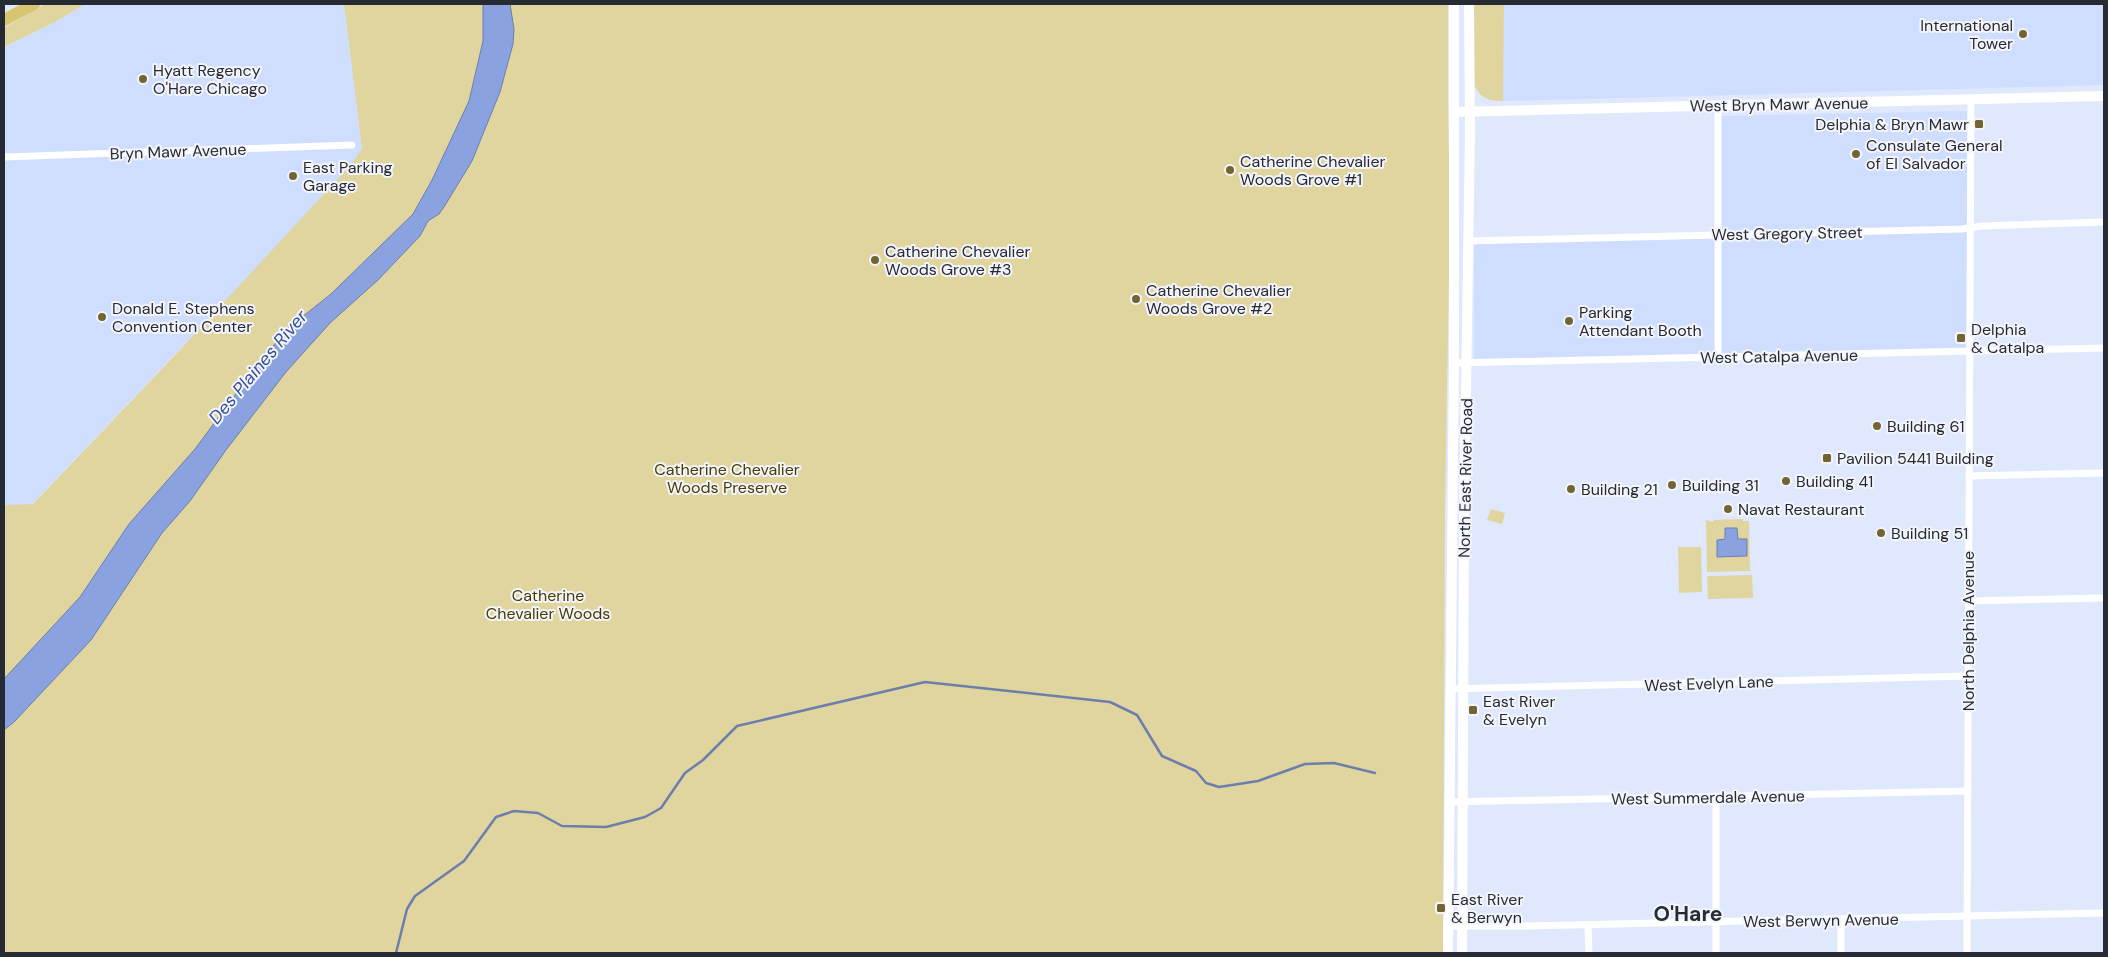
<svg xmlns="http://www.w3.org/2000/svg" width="2108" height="957" font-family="'DM Sans',sans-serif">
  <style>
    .built { fill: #cfddfe }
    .green { fill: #e0d59f }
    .water { fill: #8aa3e0; stroke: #6c7fac }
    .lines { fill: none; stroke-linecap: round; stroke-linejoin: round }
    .stream { stroke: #6c7fac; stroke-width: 2.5 }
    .street { stroke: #fff; stroke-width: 7 }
    .secondary { stroke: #fff; stroke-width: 10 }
    .highway { stroke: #d7c56f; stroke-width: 12 }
    .poi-dot { fill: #716633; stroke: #f3f5fb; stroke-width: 2 }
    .labels { text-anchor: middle; stroke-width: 4; stroke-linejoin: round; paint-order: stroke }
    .poi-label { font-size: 16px; fill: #262a33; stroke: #f3f5fb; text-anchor: start }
    .street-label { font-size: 16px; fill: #262a33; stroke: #f3f5fb }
    .park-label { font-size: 16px; fill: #463b00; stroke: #f3f5fb }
    .water-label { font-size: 18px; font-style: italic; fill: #354f98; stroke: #f3f5fb }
    .district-label { font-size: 21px; font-weight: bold; fill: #262a33; stroke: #f3f5fb }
  </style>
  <rect width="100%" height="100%" fill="#dfe8fd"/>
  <!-- built -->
  <g class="built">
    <path d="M85 4H344L362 149H370L32 504 4 505V48L55 22Z"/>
    <path d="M1504 4H2104V85L1503 101Z"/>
    <path d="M1967 111 1970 350 1474 361V241L1719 235 1718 116Z"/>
  </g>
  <!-- green -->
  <g class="green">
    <path d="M45 4H85L55 22 4 47V28Z"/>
    <path d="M344 4H1448V104L1450 216 1445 512 1443 953H4V505L33 504 174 356 348 168 362 149Z"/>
    <path d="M1474 4H1504L1503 101C1488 101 1482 99 1474 85Z"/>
    <path d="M1491 509 1505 513 1502 524 1487 520Z"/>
    <path d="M1743 519V521H1749L1750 571 1707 572 1706 520 1713 522 1714 520Z"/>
    <path d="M1678 547H1701L1702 592 1679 593Z"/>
    <path d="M1752 575 1753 598 1708 599 1707 576Z"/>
  </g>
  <!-- water -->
  <g class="water">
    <path d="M483 4H510L514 29 513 44 500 92 472 161 444 207 439 214 428 221 420 236 378 280 330 323 286 372 226 450 190 501 162 533 91 640 14 722 4 730V679L80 597 129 524 195 449 252 372 287 329 331 294 413 214 432 180 469 101 483 41Z"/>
    <path d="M1725 528H1737L1738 539H1747V556L1717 557V540L1725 539Z"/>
  </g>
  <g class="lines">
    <!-- stream -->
    <path class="stream" d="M396 953 407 909 415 896 464 861 496 817 514 811 538 813 562 826 606 827 645 817 661 808 685 773 703 760 737 726 925 682 1110 702 1137 715 1162 756 1196 771 1206 783 1219 787 1258 781 1305 764 1334 763 1375 773"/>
    <!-- street -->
    <g class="street">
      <path d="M1718 106V357"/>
      <path d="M4 157 352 145"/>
      <path d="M1469 241 1962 229 1982 226 2104 222"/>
      <path d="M1454 363 2104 348"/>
      <path d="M1969 476 2104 473"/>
      <path d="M1968 601 2104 598"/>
      <path d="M1449 689 1968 676"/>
      <path d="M1449 802 1968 791"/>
      <path d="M1841 919V953"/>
      <path d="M1588 925 1589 953"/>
      <path d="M1448 926H1527L2104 913"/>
      <path d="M1716 953V797"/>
      <path d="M1967 953 1971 99"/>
    </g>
    <!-- secondary -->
    <g class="secondary">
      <path d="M1454 112 2104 96"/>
      <path d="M1448 953 1454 363V4"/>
      <path d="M1462 953 1464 522 1470 130 1469 4"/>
    </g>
    <!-- highway -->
    <path class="highway" d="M4 20 34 4"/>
  </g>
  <!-- markers -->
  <g class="poi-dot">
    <circle cx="2023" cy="34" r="5"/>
    <circle cx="143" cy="79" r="5"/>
    <rect x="1974" y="119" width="10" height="10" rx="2.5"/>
    <circle cx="1856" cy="154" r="5"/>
    <circle cx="1230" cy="170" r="5"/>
    <circle cx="293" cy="176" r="5"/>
    <circle cx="875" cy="260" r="5"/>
    <circle cx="1136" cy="299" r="5"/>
    <circle cx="102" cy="317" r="5"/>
    <circle cx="1569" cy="321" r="5"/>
    <rect x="1956" y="333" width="10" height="10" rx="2.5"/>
    <circle cx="1877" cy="426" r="5"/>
    <rect x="1822" y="453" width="10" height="10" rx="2.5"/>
    <circle cx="1786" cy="481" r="5"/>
    <circle cx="1672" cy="485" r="5"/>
    <circle cx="1571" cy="489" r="5"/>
    <circle cx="1728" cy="509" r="5"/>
    <circle cx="1881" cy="533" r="5"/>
    <rect x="1468" y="705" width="10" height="10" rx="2.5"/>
    <rect x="1436" y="903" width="10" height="10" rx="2.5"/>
  </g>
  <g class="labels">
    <!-- poi labels -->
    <g class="poi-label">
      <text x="2013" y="31" text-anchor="end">International<tspan x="2013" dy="18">Tower</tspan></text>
      <text x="153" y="76">Hyatt Regency<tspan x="153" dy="18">O'Hare Chicago</tspan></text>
      <text x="1969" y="130" text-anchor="end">Delphia &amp; Bryn Mawr</text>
      <text x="1866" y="151">Consulate General<tspan x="1866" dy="18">of El Salvador</tspan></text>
      <text x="1240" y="167">Catherine Chevalier<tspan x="1240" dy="18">Woods Grove #1</tspan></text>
      <text x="303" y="173">East Parking<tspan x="303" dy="18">Garage</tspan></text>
      <text x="885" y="257">Catherine Chevalier<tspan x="885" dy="18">Woods Grove #3</tspan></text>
      <text x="1146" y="296">Catherine Chevalier<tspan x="1146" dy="18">Woods Grove #2</tspan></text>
      <text x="112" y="314">Donald E. Stephens<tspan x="112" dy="18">Convention Center</tspan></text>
      <text x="1579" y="318">Parking<tspan x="1579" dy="18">Attendant Booth</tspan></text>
      <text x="1971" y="335">Delphia<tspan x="1971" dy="18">&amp; Catalpa</tspan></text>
      <text x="1887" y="432">Building 61</text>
      <text x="1837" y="464">Pavilion 5441 Building</text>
      <text x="1796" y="487">Building 41</text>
      <text x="1682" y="491">Building 31</text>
      <text x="1581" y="495">Building 21</text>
      <text x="1738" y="515">Navat Restaurant</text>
      <text x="1891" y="539">Building 51</text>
      <text x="1483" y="707">East River<tspan x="1483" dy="18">&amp; Evelyn</tspan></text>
      <text x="1451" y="905">East River<tspan x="1451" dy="18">&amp; Berwyn</tspan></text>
    </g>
    <!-- street labels -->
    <g class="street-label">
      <text transform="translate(1779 104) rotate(-1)" y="6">West Bryn Mawr Avenue</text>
      <text transform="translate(178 151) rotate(-2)" y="6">Bryn Mawr Avenue</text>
      <text transform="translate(1787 233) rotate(-1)" y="6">West Gregory Street</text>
      <text transform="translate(1779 356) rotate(-1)" y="6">West Catalpa Avenue</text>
      <text transform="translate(1465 478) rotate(-89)" y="6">North East River Road</text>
      <text transform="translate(1968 631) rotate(-90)" y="6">North Delphia Avenue</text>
      <text transform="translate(1709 683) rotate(-2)" y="6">West Evelyn Lane</text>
      <text transform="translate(1708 797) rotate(-1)" y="6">West Summerdale Avenue</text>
      <text transform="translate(1821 920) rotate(-1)" y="6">West Berwyn Avenue</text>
    </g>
    <!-- park labels -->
    <g class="park-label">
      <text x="727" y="475">Catherine Chevalier<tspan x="727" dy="18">Woods Preserve</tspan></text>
      <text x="548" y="601">Catherine<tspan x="548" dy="18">Chevalier Woods</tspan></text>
    </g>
    <!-- water labels -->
    <g class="water-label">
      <text transform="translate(258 367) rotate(-50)" y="6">Des Plaines River</text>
    </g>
    <!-- district labels -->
    <g class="district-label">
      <text x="1688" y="921">O'Hare</text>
    </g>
  </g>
  <!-- border -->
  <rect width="2108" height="957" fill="none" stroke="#262a33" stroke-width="10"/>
</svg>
